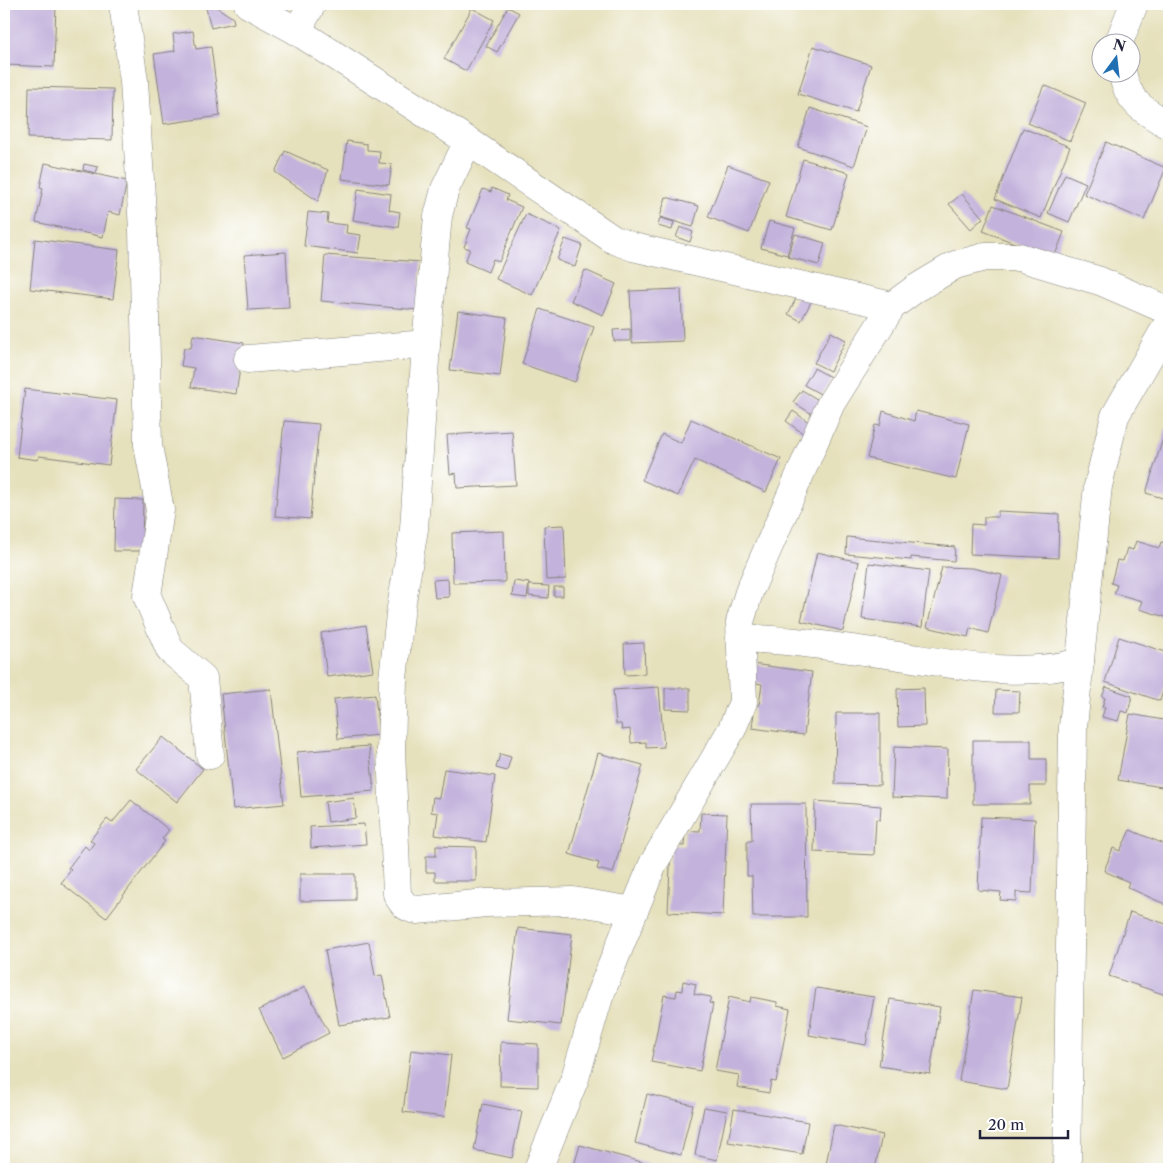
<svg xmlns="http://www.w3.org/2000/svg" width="1173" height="1173" font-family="'Libre Caslon Text',serif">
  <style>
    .building { fill: #c3b2dc }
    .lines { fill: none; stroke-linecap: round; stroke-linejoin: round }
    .minor-casing { stroke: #84827c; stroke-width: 29 }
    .minor { stroke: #fff; stroke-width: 28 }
  </style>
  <rect width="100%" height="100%" fill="#fff"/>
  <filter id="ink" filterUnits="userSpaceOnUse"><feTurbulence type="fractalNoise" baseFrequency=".02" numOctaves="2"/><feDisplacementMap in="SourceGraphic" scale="10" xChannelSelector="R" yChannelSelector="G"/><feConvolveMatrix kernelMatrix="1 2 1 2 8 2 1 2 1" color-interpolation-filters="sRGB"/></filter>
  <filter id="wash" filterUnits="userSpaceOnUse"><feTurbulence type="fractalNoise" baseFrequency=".0096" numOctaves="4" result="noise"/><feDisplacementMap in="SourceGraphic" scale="20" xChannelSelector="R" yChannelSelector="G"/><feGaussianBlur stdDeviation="1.12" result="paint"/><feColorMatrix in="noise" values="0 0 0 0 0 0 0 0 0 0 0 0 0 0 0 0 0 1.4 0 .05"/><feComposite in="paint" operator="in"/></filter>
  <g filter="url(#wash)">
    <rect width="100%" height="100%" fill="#e6e1bd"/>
    <g id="blocks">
      <!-- building -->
      <g class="building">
        <path d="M9 4H56L54 67 5 65 4 13H8Z"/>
        <path d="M215 6 233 18 234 23 211 28 206 8Z"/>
        <path d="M508 7 519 13 497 52 486 46Z"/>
        <path d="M472 8 494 20 466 71 444 59Z"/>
        <path d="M193 31 196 49 211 47 220 116 164 124 154 54 175 51 173 34Z"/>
        <path d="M813 46 871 65 856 112 798 94Z"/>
        <path d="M1044 85 1086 103 1070 141 1028 123Z"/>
        <path d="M29 87 113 89 112 140 28 138Z"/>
        <path d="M810 108 867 127 854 166 798 147Z"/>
        <path d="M1023 128 1070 147 1041 218 995 199Z"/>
        <path d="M347 141 367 144V150L380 151 379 163 392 164 389 185 342 179Z"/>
        <path d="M1106 142 1166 168 1144 220 1084 194Z"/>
        <path d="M285 151 328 170 318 201 275 172Z"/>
        <path d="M803 159 849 173 832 230 786 217Z"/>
        <path d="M45 163 127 181 120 215 108 212 103 237 36 222 43 188 40 187Z"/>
        <path d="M84 164 98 167 96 173 83 170Z"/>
        <path d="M728 165 769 180 749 233 708 217Z"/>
        <path d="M1065 174 1086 183 1069 222 1048 213Z"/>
        <path d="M492 188 508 195 506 200 522 207 499 262 493 259 488 272 465 262 470 249 464 247 471 229 467 228 483 189 491 192Z"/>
        <path d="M358 189 391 194 389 210 400 212 398 227 353 220Z"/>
        <path d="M962 194 983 218 971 229 949 204Z"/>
        <path d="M666 197 699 206 693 227 660 217Z"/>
        <path d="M993 205 1064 232 1054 258 983 231Z"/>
        <path d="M308 212 328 214 327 223 347 225 346 233 361 235 358 253 304 246Z"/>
        <path d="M526 214 561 230 532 295 496 279Z"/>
        <path d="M660 218 674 222 672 230 658 226Z"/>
        <path d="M769 221 795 228 787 255 761 248Z"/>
        <path d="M680 227 693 232 690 242 676 237Z"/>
        <path d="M795 234 825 243 819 265 788 257Z"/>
        <path d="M35 239 119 250 113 299 30 289Z"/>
        <path d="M565 239 582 245 575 267 557 260Z"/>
        <path d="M286 252 289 308 248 310 244 255Z"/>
        <path d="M325 255 421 262 418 310 321 301Z"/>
        <path d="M585 270 616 284 603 315 571 301Z"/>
        <path d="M681 289 683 341 632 343 630 291Z"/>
        <path d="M799 293 812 300 801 321 788 314Z"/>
        <path d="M540 309 594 327 575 382 522 364Z"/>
        <path d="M458 311 507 318 500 376 450 370Z"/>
        <path d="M630 329V341H614L613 330Z"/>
        <path d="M831 332 846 340 830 371 814 363Z"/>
        <path d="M193 335 244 343 236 394 191 387 194 368 181 366 184 348H191Z"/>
        <path d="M814 368 832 378 822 395 804 385Z"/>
        <path d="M25 389 117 400 109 465 39 456 38 460 17 457Z"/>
        <path d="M802 390 820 401 812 414 793 402Z"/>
        <path d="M793 411 813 425 805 435 786 421Z"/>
        <path d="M883 411 914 421 916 411 969 424 956 479 867 458 875 425 880 426Z"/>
        <path d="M691 419 781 459 766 492 695 460 678 496 642 480 662 434 681 443Z"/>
        <path d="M1169 419V500L1146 493Z"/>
        <path d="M284 421 319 424 310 519 275 516Z"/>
        <path d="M512 431 516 485 457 488 456 473 450 474 447 435Z"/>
        <path d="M115 499 143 500 142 551H114Z"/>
        <path d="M998 511 1059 514 1058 558 970 554 971 524 984 525V517H998Z"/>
        <path d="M564 525 566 579 546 580 544 526Z"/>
        <path d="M504 531 505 582 453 583 452 533Z"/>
        <path d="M847 537 955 547 954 561 911 557V560L846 554Z"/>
        <path d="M1136 541 1159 548 1161 542 1169 544V618L1139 609 1142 601 1114 593 1117 585 1111 583 1117 560 1123 561 1127 548 1133 550Z"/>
        <path d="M817 552 859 562 843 631 801 621Z"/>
        <path d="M869 563 929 571 922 627 862 619Z"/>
        <path d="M942 567 972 568 1002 575 988 633 970 628 968 637 927 627Z"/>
        <path d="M448 579 449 597 435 598 433 580Z"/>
        <path d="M514 581 529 583 527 598 512 596Z"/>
        <path d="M529 585 549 586 548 598 529 596Z"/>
        <rect x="554" y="587" width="9" height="9"/>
        <path d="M366 625 373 671 327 677 321 633Z"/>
        <path d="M1119 637 1169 653V671L1160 701 1105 682Z"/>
        <path d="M644 643 645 674 625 675 624 644Z"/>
        <path d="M752 664 812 672 804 735 752 728 755 705H759L762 684 750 682Z"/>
        <path d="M659 687 664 747 646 748V742L631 743 630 729 622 730 621 724H616L613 690Z"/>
        <path d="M1106 687 1132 696 1128 713 1121 711 1118 721 1102 717 1105 707H1102L1105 698 1102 697Z"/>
        <path d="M665 688H690V710L665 709Z"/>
        <path d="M924 688 925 726 898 727 897 689Z"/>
        <path d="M271 689 284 804 233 809 221 694Z"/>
        <path d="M996 690 1020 691 1019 712H995Z"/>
        <path d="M375 695 379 735 338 739 334 699Z"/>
        <path d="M836 713H880V785L835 784Z"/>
        <path d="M1130 714 1169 721V745L1162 787 1118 780Z"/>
        <path d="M163 737 203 769 177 802 136 769Z"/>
        <path d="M973 740H1031V759H1046V786H1030V804H973Z"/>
        <path d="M369 746 374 791 301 797 297 752Z"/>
        <path d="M894 747 948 749 947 799 892 797Z"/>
        <path d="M598 753 643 765 613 873 597 869 599 863 569 854Z"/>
        <path d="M500 754 511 757 507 771 496 768Z"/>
        <path d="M444 769 495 776 486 842 435 835 438 813 431 812 433 797 439 798Z"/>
        <path d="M354 798 356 818 328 822 325 802Z"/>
        <path d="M131 800 169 830 162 839 165 841 106 918 61 883 71 870 68 868 85 846 89 850 94 843 90 840 107 819 112 823Z"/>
        <path d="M815 801 881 806 880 820 876 819 874 855 814 852Z"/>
        <path d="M751 804H806L807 917H753L752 876H747V841H752Z"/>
        <path d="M701 813 727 814 723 915 668 912 671 845 684 846 685 830 700 831Z"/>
        <path d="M981 817 1035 819 1032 893 1016 892V901L1000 900 1001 892 978 890Z"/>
        <path d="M364 824 366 844 311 848 310 827Z"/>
        <path d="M1130 830 1169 846V906L1127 887 1129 882 1104 871 1113 848 1120 851Z"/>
        <path d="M436 846 476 847V881H435V872H426V856H436Z"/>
        <path d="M300 874H355V900L300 901Z"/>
        <path d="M1130 912 1169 925V996L1109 976Z"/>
        <path d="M518 928 572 934 561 1025 507 1019Z"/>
        <path d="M369 942 375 976 382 975 390 1017 339 1025 325 950Z"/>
        <path d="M683 981 696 984 694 994 711 997 709 1003 713 1004 700 1071 651 1062 664 995 676 997 677 990 682 991Z"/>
        <path d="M305 987 329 1033 283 1057 259 1010Z"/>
        <path d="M816 988 874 997 866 1045 809 1035Z"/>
        <path d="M974 990 1022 997 1007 1089 959 1081Z"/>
        <path d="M729 997 750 1002 751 997 777 1002V1006L790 1009 776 1082 771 1081 769 1093 737 1087 739 1075 715 1071Z"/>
        <path d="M890 999 940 1007 930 1074 879 1066Z"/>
        <path d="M501 1042 538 1044V1087L500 1086Z"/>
        <path d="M411 1050 451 1055 444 1117 403 1112Z"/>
        <path d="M647 1094 693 1105 681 1155 635 1143Z"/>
        <path d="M483 1104 522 1112 512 1158 474 1150Z"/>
        <path d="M704 1107 727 1111 717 1160 695 1155Z"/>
        <path d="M734 1109 808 1122 802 1154 728 1142Z"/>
        <path d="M834 1125 882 1135 875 1169H825Z"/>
        <path d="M580 1145 667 1169H573Z"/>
      </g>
    </g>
  </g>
  <g filter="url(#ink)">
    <use href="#blocks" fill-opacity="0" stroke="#84827c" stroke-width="1"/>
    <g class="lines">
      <!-- minor casing -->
      <g class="minor-casing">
        <g id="minor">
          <path d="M123 4 134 81 143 230 148 445 160 510 147 596 170 650 203 678 210 755"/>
          <path d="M248 4 297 31 468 141 614 240 633 247 892 306"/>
          <path d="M297 31 312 4"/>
          <path d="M1119 42 1134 4"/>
          <path d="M1122 72C1128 103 1144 111 1169 125"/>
          <path d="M468 141 445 189 438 216 426 344 414 529 400 614 393 679 391 750 397 894C402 904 406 908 417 910L486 903 573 901 634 911"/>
          <path d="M248 359 426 344"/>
          <path d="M740 638C796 640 851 649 906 657 963 666 1024 678 1080 662"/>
          <path d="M538 1169 575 1078 599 997 653 864 732 729 743 702 740 622 749 592 831 403 892 306 915 289 955 265 985 257H1019L1100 281 1169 311"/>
          <path d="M1067 1169 1073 727 1098 486 1115 416 1169 322"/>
        </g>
      </g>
      <!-- minor -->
      <use href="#minor" class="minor"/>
    </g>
  </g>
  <!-- margin -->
  <rect width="1173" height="1173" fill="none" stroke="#fff" stroke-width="20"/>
  <!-- north arrow -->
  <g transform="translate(1116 58) rotate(15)"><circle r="24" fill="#ffffff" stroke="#a7a7b1"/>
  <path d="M0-4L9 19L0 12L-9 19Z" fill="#1f6fb2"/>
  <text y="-8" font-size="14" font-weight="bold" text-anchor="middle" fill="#22223b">N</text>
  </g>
  <!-- scale -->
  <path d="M980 1130v8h88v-8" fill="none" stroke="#22223b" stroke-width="2.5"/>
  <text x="988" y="1130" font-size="15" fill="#22223b" stroke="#ffffff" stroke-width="4" paint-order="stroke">20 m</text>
</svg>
